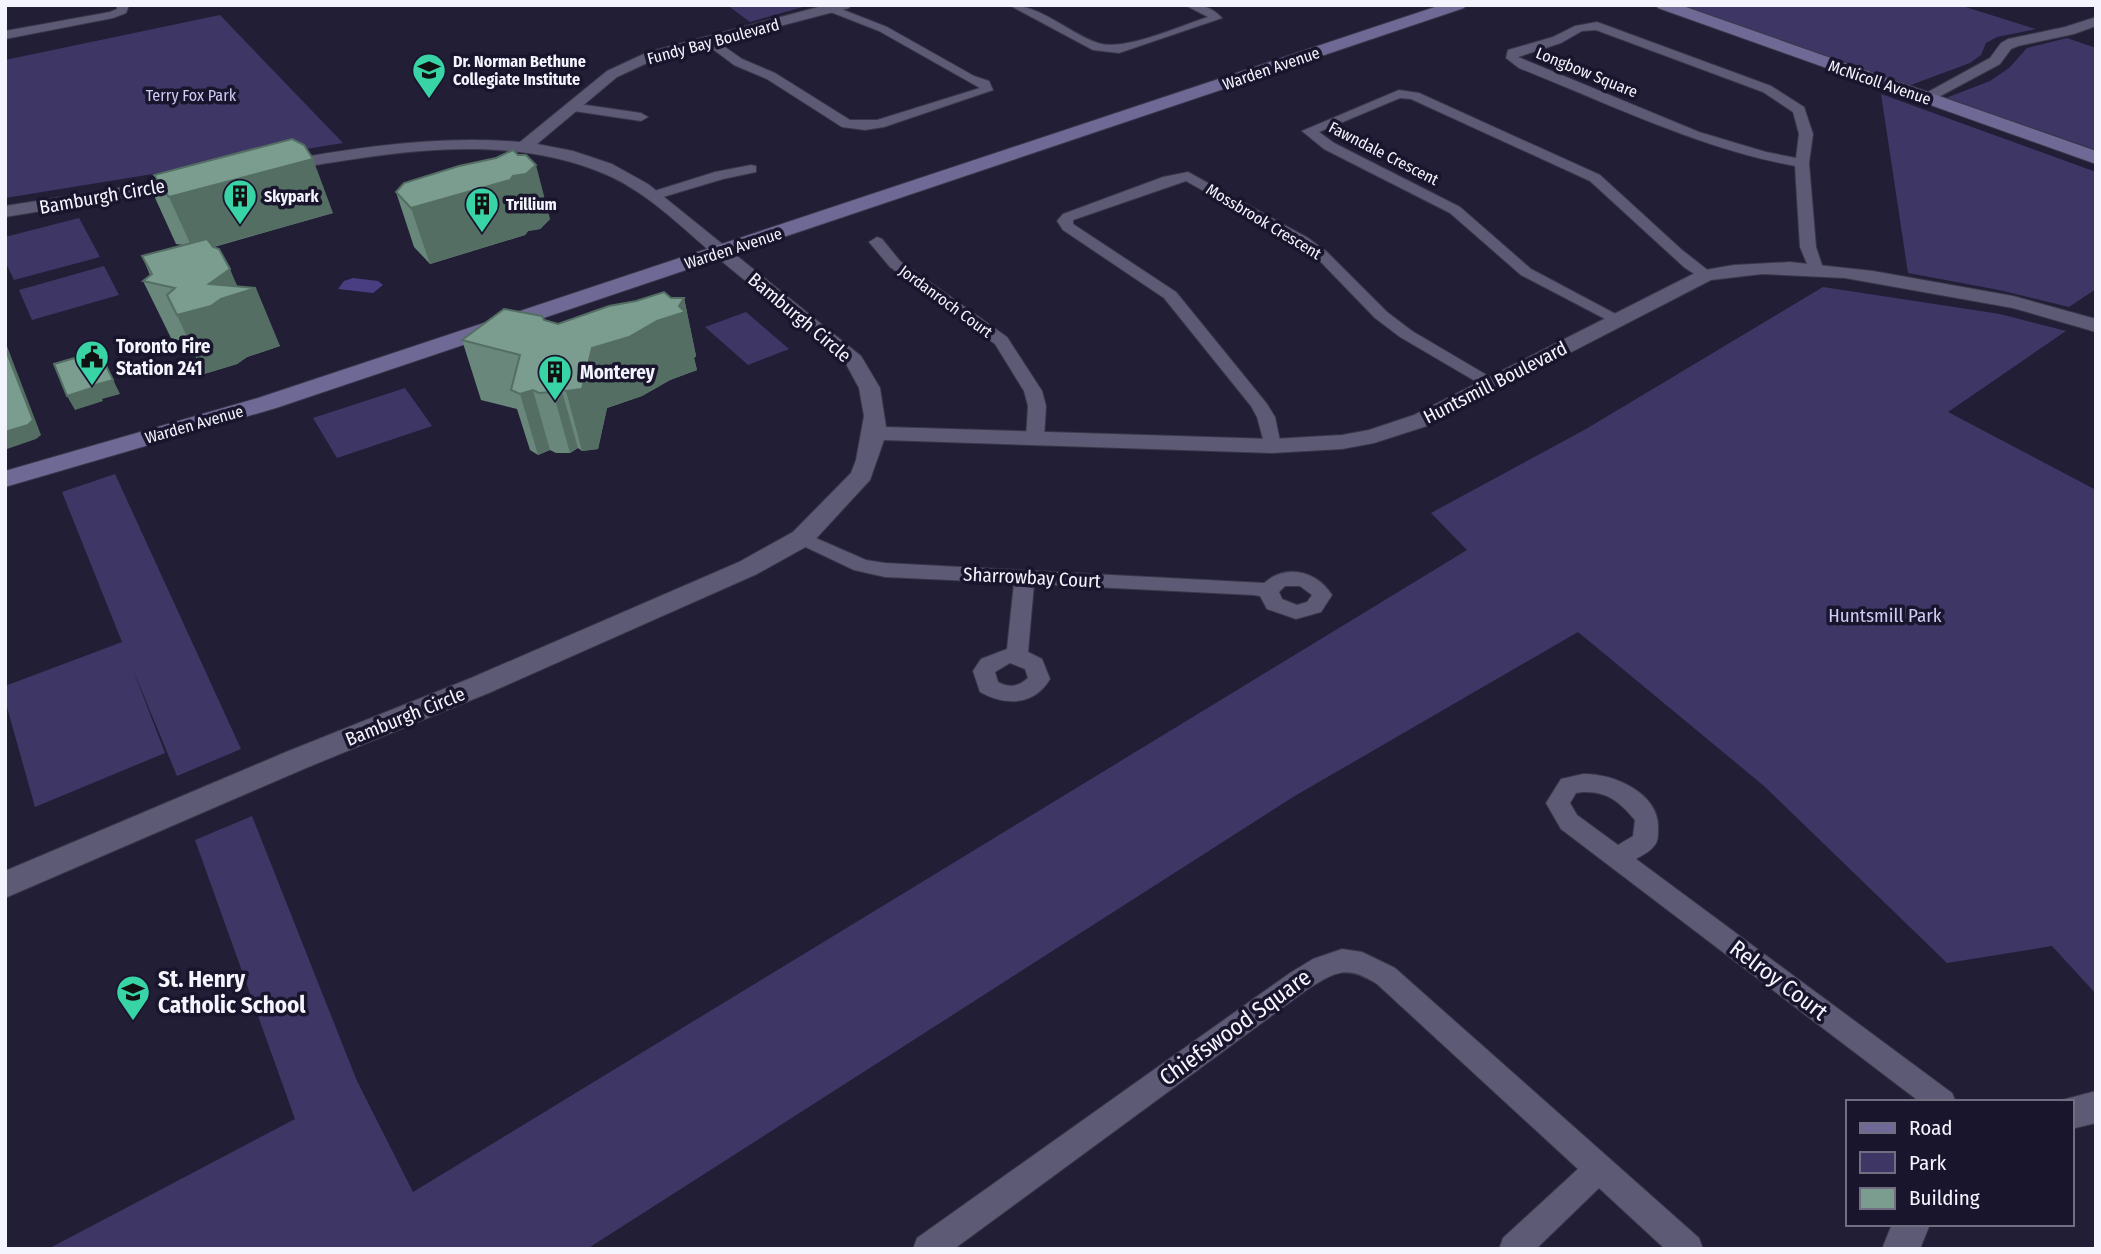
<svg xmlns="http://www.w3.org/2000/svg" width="2101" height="1254" font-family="'Fira Sans Condensed',sans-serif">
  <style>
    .green { fill: #3e3766 }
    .water { fill: #4a3e83 }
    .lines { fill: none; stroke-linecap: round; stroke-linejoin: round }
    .minor-casing { stroke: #3a374a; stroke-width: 2 }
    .tertiary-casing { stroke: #3a374a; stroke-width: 2 }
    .secondary-casing { stroke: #3a374a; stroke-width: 2 }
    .minor { fill: #5c5a75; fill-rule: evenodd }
    .tertiary { fill: #5c5a75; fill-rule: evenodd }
    .secondary { fill: #6e6a95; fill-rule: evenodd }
    .wall { fill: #69877b }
    .shaded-wall { fill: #556e64 }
    .building { fill: #7a9d8f; stroke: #556e64; stroke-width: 2 }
    .labels { text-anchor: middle; stroke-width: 7; stroke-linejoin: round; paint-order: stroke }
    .far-street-label { font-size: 16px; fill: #f4f4fe; stroke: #18152c }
    .far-poi-label { font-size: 16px; font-weight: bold; fill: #f4f4fe; stroke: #18152c; text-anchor: start }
    .far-park-label { font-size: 16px; fill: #cecbf4; stroke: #18152c }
    .street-label { font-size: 19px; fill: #f4f4fe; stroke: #18152c }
    .poi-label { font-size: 19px; font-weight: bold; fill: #f4f4fe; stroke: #18152c; text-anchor: start }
    .park-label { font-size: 19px; fill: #cecbf4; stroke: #18152c }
    .near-poi-label { font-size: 23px; font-weight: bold; fill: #f4f4fe; stroke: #18152c; text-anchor: start }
    .near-street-label { font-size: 23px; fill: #f4f4fe; stroke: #18152c }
  </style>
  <rect width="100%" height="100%" fill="#211e36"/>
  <!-- green -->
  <g class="green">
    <path d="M727 5H810L750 22Z"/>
    <path d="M1681 5H1959L2036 29 1997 37 1986 43 1981 55 1970 63 1908 86Z"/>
    <path d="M220 15 343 143 5 198V60Z"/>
    <path d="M2067 38 2096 48V150L1946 98 1990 81 2009 68 2027 48Z"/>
    <path d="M1881 94 2096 172V289L2069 307 1999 290 1908 273Z"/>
    <path d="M79 218 100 257 14 280 5 261V237Z"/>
    <path d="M104 266 119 295 32 320 19 290Z"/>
    <path d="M1823 287 2000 314 2066 331 1948 412 2096 490V994L2052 946 1947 963 1764 786 1578 632 1293 797 587 1249H48L295 1119 195 840 252 816 357 1081 413 1192 1467 550 1431 513 1586 429Z"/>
    <path d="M746 312 789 349 748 365 705 327Z"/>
    <path d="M405 388 432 426 337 458 313 418Z"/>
    <path d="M115 474 241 749 177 776 132 667 165 753 35 807 5 700V686L122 642 62 492Z"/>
  </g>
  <!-- water -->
  <path class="water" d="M353 278 378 281 383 285 373 293 338 289 344 281Z"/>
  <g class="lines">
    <!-- minor casing -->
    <g class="minor-casing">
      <g id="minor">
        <path d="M117 5H129L126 13 113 18 5 39V31L110 12 117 9Z"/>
        <path d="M1009 5C1042 5 1068 33 1098 43 1124 52 1182 25 1208 17L1185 5C1201 5 1211 6 1222 18L1119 53 1093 50Z"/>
        <path d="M828 7H836L887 27 974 76 989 81 993 90 884 127 865 130 842 127 767 79 734 65 702 41 712 38 742 59 775 73 850 120H877L980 88 879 31 828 11Z"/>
        <path d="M1597 22 1771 86 1804 107 1813 134 1809 163 1816 247 1823 268 1820 271H1810L1800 247 1795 166C1698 148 1610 104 1519 68L1506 58 1508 50 1553 37 1575 26ZM1596 30 1763 92 1793 112 1799 134 1796 158 1766 152 1699 132 1518 57 1561 43 1582 31Z"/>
        <path d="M1399 90 1419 93 1600 175 1682 250 1714 275 1711 278H1701L1685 268 1590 181 1411 99 1400 98 1319 132 1334 143 1460 207 1531 269 1625 319 1617 324 1611 322 1521 275 1450 213 1324 149 1302 131Z"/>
        <path d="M572 103 641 113 648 117 641 121 567 110V104Z"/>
        <path d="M751 165 756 166V172L723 179 653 200 646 196 648 193 715 172Z"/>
        <path d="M1188 172 1308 238 1326 251 1387 312 1412 331 1502 384 1493 389 1487 388 1400 337 1375 318 1316 257 1298 244 1186 181 1073 220V224L1176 292 1267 404 1275 417 1281 446 1272 451 1266 450 1257 417 1251 406 1164 298 1063 230 1057 221 1063 214 1163 177Z"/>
        <path d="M877 237 882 239 900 261 1007 337 1042 391 1046 406 1044 438 1041 442H1029L1026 438 1028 406 1024 391 995 344 890 267 869 242Z"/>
        <path d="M802 532 866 560 885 563 1264 583C1286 563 1317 571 1332 595L1321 612 1296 619 1267 609 1260 596 1253 595 1034 584 1028 652 1042 659 1050 679C1034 706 1005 706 980 692L973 671 981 659 1007 649 1014 583 885 577 854 570 795 542 792 538 795 534ZM1285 586H1300L1312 595 1307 602 1297 605 1282 599 1279 592ZM1010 663 1025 669 1028 678C1018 687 1009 688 998 682L995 672Z"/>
        <path d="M1583 774C1614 773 1661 794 1658 830 1658 836 1658 842 1654 846 1650 852 1642 855 1636 859L1952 1093 1956 1102H1920L1561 829 1546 803 1561 779ZM1583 792C1607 791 1620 802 1635 820L1633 836 1618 845 1577 815 1570 803 1576 793Z"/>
        <path d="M1342 949 1362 952 1395 968 1699 1238 1703 1249H1665L1599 1188 1536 1249H1499L1503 1238 1578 1169 1377 984C1347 965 1337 971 1308 989L954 1249H913L917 1238 1290 973 1313 959Z"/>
      </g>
    </g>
    <!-- tertiary casing -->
    <g class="tertiary-casing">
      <g id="tertiary">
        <path d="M826 5H851L849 8 658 58 617 77 537 144 573 151 612 164 648 184 861 356 880 388 886 427 1272 439 1342 435 1369 430 1414 415 1699 271 1734 265 1790 262 1873 271 2013 296 2096 319V332L2013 308 1845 278 1762 274 1711 280 1430 425 1374 443 1342 449 1272 453 884 440 870 480 811 544 757 574 491 692 306 768 5 898V871L286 752 471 678 739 562 793 532 851 473 856 460 864 416 859 388 846 364C805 328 761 294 719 259 682 228 646 190 600 172 498 131 384 154 280 171L271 166 280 161C360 147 439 135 520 142L607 71 648 52Z"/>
        <path d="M2096 17V26L2074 34 2018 46 2011 49 2000 64 1931 101H1919L1917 98 1990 58 2001 43 2008 39 2065 27Z"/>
        <path d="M187 177 193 178 196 182 193 186 5 217V206Z"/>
        <path d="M2096 1091V1123L2071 1129V1102L2058 1101Z"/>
        <path d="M1892 1224H1930L1920 1249H1882Z"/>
      </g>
    </g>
    <!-- secondary casing -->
    <g class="secondary-casing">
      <g id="secondary">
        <path d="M1441 5H1466L1464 8 276 408 5 487V471L258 398Z"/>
        <path d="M1656 5H1680L2096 151V164L1658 8Z"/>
      </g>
    </g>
    <!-- minor -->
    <use href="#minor" class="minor"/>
    <!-- tertiary -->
    <use href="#tertiary" class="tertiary"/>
    <!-- secondary -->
    <use href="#secondary" class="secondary"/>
  </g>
  <!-- wall -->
  <g class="wall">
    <path d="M154 175 333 213 214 247 238 287 280 346 247 357 237 364 204 374 189 343 171 338 143 281 150 275 142 256 183 245 176 244 151 189 157 184Z"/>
    <path d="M396 192 550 219 540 229 528 231 525 235 430 264 414 247Z"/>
    <path d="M671 298H684L696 356 694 358 697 370 670 380 642 396 607 408 598 449 582 451 578 448 570 453H556L550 450 538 455 530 450 517 409 481 400 462 340 544 320 558 324Z"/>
  </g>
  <!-- shaded-wall -->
  <g class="shaded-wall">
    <path d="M313 159 333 213 194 252 169 197Z"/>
    <path d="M536 165 550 219 540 229 528 231 525 235 430 264 411 208 513 176Z"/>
    <path d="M230 269 240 293 256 288 280 346 247 357 237 364 204 374 177 315 209 284Z"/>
    <path d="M684 298 696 356 694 358 697 370 670 380 642 396 607 408 598 449 582 451 566 391 592 348Z"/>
    <path d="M5 341 41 435 36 439 7 449 5 447Z"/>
    <path d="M99 351 120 394 102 399 103 401 75 410 67 396 95 385Z"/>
    <path d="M561 388 578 448 570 453 553 392Z"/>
    <path d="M533 390 550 450 538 455 520 394Z"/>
  </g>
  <!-- building -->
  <g class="building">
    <path d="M292 139 304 145 313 159 169 197 164 191 151 189 159 183 154 175Z"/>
    <path d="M513 150 518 155H526L536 165 526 174 513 176 510 180 411 208 396 192 404 183 459 166 496 158Z"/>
    <path d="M207 239 213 247 219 249 230 269 209 284 256 288 221 299 211 306 177 315 167 295 175 288 143 281 152 274 142 256Z"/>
    <path d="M664 292 671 298H684L679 306 685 312 657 321 629 337 592 348 582 389 566 391 561 388 553 392 539 393 533 390 520 394 511 390 520 355 462 340 504 309 542 316 544 320 558 324 609 306 636 301Z"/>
    <path d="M5 348 33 420 28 425 5 432Z"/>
    <path d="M99 351 113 380 95 385V387L67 396 54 364Z"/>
  </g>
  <!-- icons -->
  <defs>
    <g id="school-pin" transform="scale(1.75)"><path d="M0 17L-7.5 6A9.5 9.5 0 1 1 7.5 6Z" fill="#38d4a6" stroke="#18152c"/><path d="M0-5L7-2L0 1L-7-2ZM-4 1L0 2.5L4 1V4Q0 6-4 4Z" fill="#111"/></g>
    <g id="building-pin" transform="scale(1.75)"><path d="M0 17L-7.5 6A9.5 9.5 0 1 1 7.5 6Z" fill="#38d4a6" stroke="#18152c"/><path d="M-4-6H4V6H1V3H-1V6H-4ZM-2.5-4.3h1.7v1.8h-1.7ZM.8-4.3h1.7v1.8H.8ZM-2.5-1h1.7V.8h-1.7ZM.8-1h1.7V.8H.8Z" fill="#111"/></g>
    <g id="civic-pin" transform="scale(1.75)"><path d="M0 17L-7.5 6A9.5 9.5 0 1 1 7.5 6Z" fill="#38d4a6" stroke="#18152c"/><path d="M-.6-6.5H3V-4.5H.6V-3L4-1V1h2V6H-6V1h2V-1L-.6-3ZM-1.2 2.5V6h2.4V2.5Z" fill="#111"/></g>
  </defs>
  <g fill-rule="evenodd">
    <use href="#school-pin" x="429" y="70"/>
    <use href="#building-pin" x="240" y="196"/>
    <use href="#building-pin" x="482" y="204"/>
    <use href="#civic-pin" x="92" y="357"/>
    <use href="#building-pin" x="555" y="372"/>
    <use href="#school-pin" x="133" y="992"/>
  </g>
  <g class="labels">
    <!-- far-street labels -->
    <g class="far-street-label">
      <text transform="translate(713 41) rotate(-15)" y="6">Fundy Bay Boulevard</text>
      <text transform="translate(1271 68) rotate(-19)" y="6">Warden Avenue</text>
      <text transform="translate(1587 72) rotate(22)" y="6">Longbow Square</text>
      <text transform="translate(1880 82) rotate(19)" y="6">McNicoll Avenue</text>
      <text transform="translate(1384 153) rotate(27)" y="6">Fawndale Crescent</text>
      <text transform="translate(1264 221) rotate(31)" y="6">Mossbrook Crescent</text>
      <text transform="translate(733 248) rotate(-18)" y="6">Warden Avenue</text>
      <text transform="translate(946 301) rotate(36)" y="6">Jordanroch Court</text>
      <text transform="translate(194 424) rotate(-16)" y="6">Warden Avenue</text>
    </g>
    <!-- far-poi labels -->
    <g class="far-poi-label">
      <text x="453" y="67">Dr. Norman Bethune<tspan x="453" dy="18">Collegiate Institute</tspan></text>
      <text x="264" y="202">Skypark</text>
      <text x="506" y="210">Trillium</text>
    </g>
    <!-- far-park labels -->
    <g class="far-park-label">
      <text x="191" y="101">Terry Fox Park</text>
    </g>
    <!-- street labels -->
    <g class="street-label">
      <text transform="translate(102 196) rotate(-10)" y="7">Bamburgh Circle</text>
      <text transform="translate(800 317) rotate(40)" y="7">Bamburgh Circle</text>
      <text transform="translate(1495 382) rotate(-27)" y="7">Huntsmill Boulevard</text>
      <text transform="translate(1032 577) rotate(3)" y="7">Sharrowbay Court</text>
      <text transform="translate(405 716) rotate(-22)" y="7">Bamburgh Circle</text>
    </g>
    <!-- poi labels -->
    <g class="poi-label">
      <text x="116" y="353">Toronto Fire<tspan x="116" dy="22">Station 241</tspan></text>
      <text x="580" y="379">Monterey</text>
    </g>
    <!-- park labels -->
    <g class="park-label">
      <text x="1885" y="622">Huntsmill Park</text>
    </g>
    <!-- near-poi labels -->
    <g class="near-poi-label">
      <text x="158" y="987">St. Henry<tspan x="158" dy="26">Catholic School</tspan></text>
    </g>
    <!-- near-street labels -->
    <g class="near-street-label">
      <text transform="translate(1779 980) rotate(37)" y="8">Relroy Court</text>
      <text transform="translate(1235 1027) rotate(-36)" y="8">Chiefswood Square</text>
    </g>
  </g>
  <!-- border -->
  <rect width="2101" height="1254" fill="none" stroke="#f4f4fe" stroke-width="14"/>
  <!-- legend -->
  <rect x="1846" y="1100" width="228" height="126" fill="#18152c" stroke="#706e80" stroke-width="2"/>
  <rect x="1860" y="1123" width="35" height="10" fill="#6e6a95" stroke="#706e80" stroke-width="2"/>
  <text x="1909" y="1135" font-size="21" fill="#f4f4fe">Road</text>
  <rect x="1860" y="1152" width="35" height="21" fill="#3e3766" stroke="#706e80" stroke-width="2"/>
  <text x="1909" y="1170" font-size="21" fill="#f4f4fe">Park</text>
  <rect x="1860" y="1188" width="35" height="21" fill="#7a9d8f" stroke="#706e80" stroke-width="2"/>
  <text x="1909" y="1205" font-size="21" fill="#f4f4fe">Building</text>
</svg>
